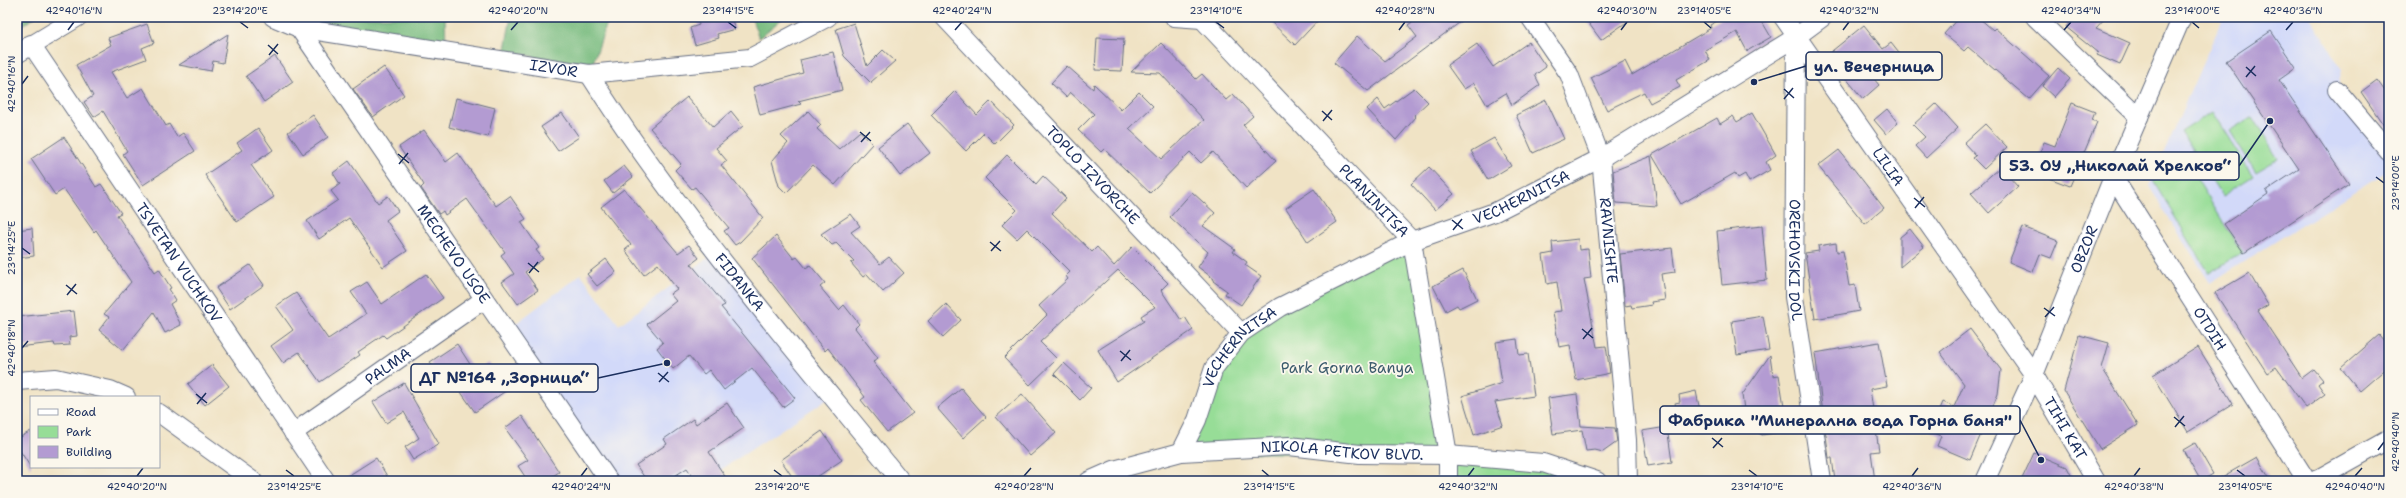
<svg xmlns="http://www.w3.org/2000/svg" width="2406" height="498" font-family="'Shantell Sans',sans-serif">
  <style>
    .built { fill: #d2d9f9 }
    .green { fill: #97dd97; stroke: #59867a }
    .forest { fill: #79bc80; stroke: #4a766f }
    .building { fill: #b39bd2 }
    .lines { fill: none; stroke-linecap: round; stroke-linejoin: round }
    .minor-casing { stroke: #666e82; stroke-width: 20 }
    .minor { stroke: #fff; stroke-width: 18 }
    .ticks { fill: none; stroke: #1b2f5e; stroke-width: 1.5 }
    .labels { text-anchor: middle; stroke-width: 3.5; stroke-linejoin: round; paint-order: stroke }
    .street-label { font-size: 15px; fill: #1b2f5e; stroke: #fbf7ec }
    .park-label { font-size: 15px; fill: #3a5a6c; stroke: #fbf7ec }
    .leader { fill: none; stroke: #1b2f5e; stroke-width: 1.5 }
    .callout-dot { fill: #1b2f5e; stroke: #fbf7ec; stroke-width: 1.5 }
    .callout { fill: #fbf7ec; stroke: #1b2f5e; stroke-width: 1.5 }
    .callout-label { font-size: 16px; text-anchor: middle; font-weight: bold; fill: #1b2f5e }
    .neatline { fill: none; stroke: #1b2f5e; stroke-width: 1.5 }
    .ticks-label { font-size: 10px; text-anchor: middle; fill: #1b2f5e }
  </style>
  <rect width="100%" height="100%" fill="#fbf7ec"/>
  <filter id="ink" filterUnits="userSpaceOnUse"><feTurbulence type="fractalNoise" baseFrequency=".025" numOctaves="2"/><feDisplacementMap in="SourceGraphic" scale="8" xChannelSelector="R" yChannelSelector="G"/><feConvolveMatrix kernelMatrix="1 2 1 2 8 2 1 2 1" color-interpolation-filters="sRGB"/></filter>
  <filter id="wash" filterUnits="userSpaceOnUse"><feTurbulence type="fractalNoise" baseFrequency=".012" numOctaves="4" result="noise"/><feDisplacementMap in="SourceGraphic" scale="16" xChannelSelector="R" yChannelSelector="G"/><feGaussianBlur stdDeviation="0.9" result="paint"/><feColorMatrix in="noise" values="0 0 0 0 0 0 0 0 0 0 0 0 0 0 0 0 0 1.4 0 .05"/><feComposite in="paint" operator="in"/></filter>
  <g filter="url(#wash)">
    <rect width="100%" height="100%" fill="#f0e3c5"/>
    <!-- built -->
    <g class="built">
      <path d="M2223 17H2310L2342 70 2337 90 2389 152V170L2210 283 2149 186Z"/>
      <path d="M717 251 832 396 704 481H609L506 331 581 274 619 325Z"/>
    </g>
    <!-- green -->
    <g class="green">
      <path d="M2212 112 2253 176 2222 196 2181 132Z"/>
      <path d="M2252 117 2278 159 2256 172 2230 131Z"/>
      <path d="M2186 161 2242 253 2209 273 2153 181Z"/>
      <path d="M1412 241 1448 455 1543 463 1586 481H1448V455L1181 452 1241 333Z"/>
    </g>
    <!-- forest -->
    <g class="forest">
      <path d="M17 17H35L17 29Z"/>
      <path d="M291 17H445L446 44 313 24Z"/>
      <path d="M511 17H609L593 63 546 60 505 49Z"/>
      <path d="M751 17H784L759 38Z"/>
    </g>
    <g id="blocks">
      <!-- building -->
      <g class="building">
        <path d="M697 17H731L735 29 717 34 719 38 695 45 690 28 699 25Z"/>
        <path d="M1266 17H1321L1295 45Z"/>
        <path d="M1419 17H1467L1368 91 1334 63 1357 36 1385 61 1417 37 1408 25Z"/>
        <path d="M1584 17H1634L1601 40Z"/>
        <path d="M1724 17H1762L1760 18 1771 37 1747 51 1737 32 1705 50 1710 60 1676 80 1680 87 1650 103 1644 92 1607 110 1591 78 1625 61 1632 75 1711 28 1710 25Z"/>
        <path d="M1959 17H1978L1993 30 1995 28 2049 76 2029 99 1968 47 1964 51 1944 34Z"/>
        <path d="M2074 17H2106L2096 28 2130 43 2120 65 2097 55 2098 53 2066 27Z"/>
        <path d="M854 23 867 66 883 50 895 61 871 82 872 84 844 56 836 29Z"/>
        <path d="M147 24 154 43 142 48 146 59 111 72 127 98 143 88 166 126 169 124 177 137 183 133 195 151 143 185 123 154 127 151 103 111 94 117 84 102 93 96 76 65 111 45 108 38Z"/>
        <path d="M1864 25 1883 49 1891 43 1902 57 1874 79 1879 85 1863 99 1827 55Z"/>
        <path d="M2271 31 2296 68 2279 80 2349 184 2244 253 2224 224 2268 194 2266 191 2299 169 2226 61Z"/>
        <path d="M228 34 223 63 213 61 211 71 179 65Z"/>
        <path d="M1097 38 1124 39 1122 71 1095 70Z"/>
        <path d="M1529 42 1546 67 1535 75 1540 85 1512 105 1506 93 1487 105 1474 83 1464 89 1447 65 1477 44 1493 67Z"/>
        <path d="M1161 43 1196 79 1202 74 1226 100 1233 94 1253 116 1243 125 1276 161 1246 188 1213 152 1201 163 1190 152 1150 193 1104 149 1101 152 1078 130 1094 114 1070 92 1066 97 1051 83 1067 66 1093 89 1094 84 1121 110 1139 92 1153 106 1129 129 1161 159 1204 120 1160 73 1131 72Z"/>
        <path d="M833 52 842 90 798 101 801 104 760 115 753 87 803 73 800 60Z"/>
        <path d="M275 56 293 82 264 102 246 76Z"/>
        <path d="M384 67 404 95 373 117 353 89Z"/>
        <path d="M2058 68 2070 79 2054 97 2042 86Z"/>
        <path d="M2377 80 2389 97V133L2361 92Z"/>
        <path d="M1414 88 1428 102 1414 115 1416 117 1396 140 1367 109 1378 99 1385 109Z"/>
        <path d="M955 91 977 115 991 101 1014 125 995 144 984 133 966 151 931 115Z"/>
        <path d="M687 97 713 127 731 111 743 126 716 148 727 161 721 165 763 218 740 242 735 245 724 231 729 228 695 187 692 189 675 170 681 164 650 128Z"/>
        <path d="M456 98 495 108 488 137 449 127Z"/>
        <path d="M1546 100 1564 139 1533 153 1516 115Z"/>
        <path d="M2072 103 2095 112 2092 120 2097 122 2070 186 2033 172 2044 142 2055 146Z"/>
        <path d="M1936 104 1958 128 1926 158 1915 146 1925 137 1913 125Z"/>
        <path d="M1887 109 1898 123 1886 134 1874 120Z"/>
        <path d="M808 111 821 125 817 129 839 149 860 131 872 144 835 185 813 165 786 193 779 186 772 161 788 143 781 136Z"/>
        <path d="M562 113 579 137 558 151 541 127Z"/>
        <path d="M1752 113 1776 155 1766 162 1770 170 1749 182 1745 174 1738 178 1735 173 1681 204 1652 155 1717 118 1720 124 1733 116 1737 122Z"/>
        <path d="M313 115 328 137 303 154 288 132Z"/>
        <path d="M907 124 930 153 900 176 878 147Z"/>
        <path d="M1985 124 2007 147 1984 169 1973 158 1976 156 1964 143Z"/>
        <path d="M258 128 273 150 251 165 274 197 237 222 205 175 242 150 237 143Z"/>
        <path d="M424 130 446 162 458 153 496 206 510 196 526 219 521 222 539 248 536 250 543 259 525 272 538 290 518 304 502 282 514 274 501 255 505 252 467 199 445 215 443 211 439 214 421 188 424 185 421 180 399 147Z"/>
        <path d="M64 137 96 187 101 184 121 213 117 215 155 272 159 269 171 288 169 289 176 300 170 304 181 325 165 333 154 312 123 350 99 330 109 317 104 314 131 282 96 230 94 232 64 189 55 195 31 159Z"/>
        <path d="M1494 138 1511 166 1488 180 1471 151Z"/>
        <path d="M1839 150 1884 208 1865 224 1818 166Z"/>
        <path d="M1007 155 1036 184 1043 176 1066 198 1052 213 1092 252 1097 247 1114 266 1132 247 1168 283 1161 290 1181 320 1185 317 1193 330 1117 382 1098 350 1144 321 1141 316 1155 307 1118 270 1040 342 1057 359 1030 385 1004 358 1047 315 1039 306 1068 279 1066 276 1070 272 1027 229 1017 239 1002 225 1017 210 985 178Z"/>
        <path d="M1651 156 1657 206 1616 203 1613 171Z"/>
        <path d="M349 161 378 203 388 196 398 211 386 220 407 251 383 267 349 218 319 239 307 221 338 200 331 191 340 184 333 173Z"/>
        <path d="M624 166 633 177 613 193 604 181Z"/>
        <path d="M1429 167 1454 194 1435 210 1411 184Z"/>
        <path d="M2000 167 2018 187 1989 213 1971 193Z"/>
        <path d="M624 189 678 253 689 245 699 258 691 264 725 305 721 307 795 398 783 407 752 368 724 390 709 370 704 374 689 356 673 369 657 348 663 343 647 324 676 301 670 294 677 289 658 264 644 275 625 250 631 245 601 207Z"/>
        <path d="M1314 189 1337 222 1308 242 1286 208Z"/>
        <path d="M1192 192 1215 213 1203 226 1235 249 1233 252 1247 262 1245 265 1261 276 1241 305 1225 294 1227 291 1213 281 1214 279 1198 267 1208 252 1170 217Z"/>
        <path d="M851 214 860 226 851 232 880 264 889 257 904 273 883 292 867 274 863 277 851 263 854 261 836 243 832 245 821 234Z"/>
        <path d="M1762 226 1767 280 1722 285 1717 231Z"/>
        <path d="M2023 227 2058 241 2051 258 2040 254 2033 272 2009 262Z"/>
        <path d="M32 228 34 256 17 258V230Z"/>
        <path d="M1910 229 1924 247 1900 267V237Z"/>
        <path d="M776 236 794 259 797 257 806 268 810 265 825 283 820 287 839 310 844 305 859 324 855 328 878 358 873 362 913 413 887 432 861 400 865 397 828 348 825 351 752 258Z"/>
        <path d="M1578 239 1579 250 1588 249 1591 278 1584 279 1597 347 1606 346 1610 373 1576 380 1570 345 1559 347 1553 312 1561 311 1557 282 1547 284 1543 255 1553 253 1552 242Z"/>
        <path d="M1836 243 1837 252 1843 251 1849 286 1855 285 1859 311 1815 319 1805 253 1819 251 1818 246Z"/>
        <path d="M1672 248 1675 272 1661 274 1665 300 1651 302 1652 305 1632 308 1631 305 1625 306 1620 254Z"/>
        <path d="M606 259 616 272 597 286 587 274Z"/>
        <path d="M250 265 264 285 230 309 216 288Z"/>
        <path d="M1463 270 1477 299 1459 308 1457 305 1446 311 1433 286Z"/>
        <path d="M2249 273 2268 305 2258 311 2302 378 2314 369 2323 380 2318 384 2325 394 2306 408 2276 367 2267 373 2215 293Z"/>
        <path d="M426 274 443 298 386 338 383 335 358 352 360 355 320 382 299 352 283 363 271 346 293 330 276 306 296 293 328 339 366 314 351 292 367 282 382 304Z"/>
        <path d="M946 304 961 320 943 337 928 321Z"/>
        <path d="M74 311 77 336 69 337 70 345 55 346 54 343 17 347V317Z"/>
        <path d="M1763 316 1769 350 1737 355 1732 321Z"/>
        <path d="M1970 329 2001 370 1998 394 1970 460 1937 446 1941 436 1931 431 1943 402 1954 407 1964 384 1940 352Z"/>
        <path d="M2079 335 2109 343 2102 368 2138 425 2100 449 2064 391Z"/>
        <path d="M2379 335 2389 347V366L2360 391 2341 368Z"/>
        <path d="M1517 339 1519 355 1528 354 1534 396 1495 402 1503 425 1474 435 1462 396 1502 383 1496 342Z"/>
        <path d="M1879 342 1887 386 1870 389 1879 451 1871 452 1875 481H1835L1832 458H1829L1815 353Z"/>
        <path d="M457 344 475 372 488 363 507 390 475 412 451 378 444 383 430 362Z"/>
        <path d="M2198 347 2233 404 2188 432 2153 375Z"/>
        <path d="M1770 355 1773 376 1779 375 1788 431 1762 435 1746 424 1742 395Z"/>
        <path d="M1064 363 1091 388 1080 400 1054 374Z"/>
        <path d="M212 365 229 386 205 405 188 384Z"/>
        <path d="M404 383 439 444 413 460 405 447 419 438 404 412 386 423 373 402Z"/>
        <path d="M961 388 986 417 963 438 937 408Z"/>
        <path d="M1696 391 1703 426 1681 430 1675 403 1680 402 1679 395Z"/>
        <path d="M1022 394 1056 433 1030 456 996 417Z"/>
        <path d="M1577 394 1581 426 1615 428 1617 442 1603 452 1595 450 1586 451 1582 430 1553 434 1548 398Z"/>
        <path d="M727 403 744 428 709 452 728 481H696L687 468 667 481H647L636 465 667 444 664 439 693 419 696 424Z"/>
        <path d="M522 416 559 472 545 481H528L518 466 528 460 505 428Z"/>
        <path d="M1667 427 1672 462 1648 466 1642 431Z"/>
        <path d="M31 431V468L17 446V439Z"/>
        <path d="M822 431 842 460 811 481H795L781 460Z"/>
        <path d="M2195 443 2213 474 2201 481 2183 450Z"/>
        <path d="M2034 453 2067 467 2074 481H2021Z"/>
        <path d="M2257 457 2271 481H2215Z"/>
        <path d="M376 458 390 481H340Z"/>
      </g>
    </g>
  </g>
  <g filter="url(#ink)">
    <use href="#blocks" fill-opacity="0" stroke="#666e82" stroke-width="1"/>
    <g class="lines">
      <!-- minor casing -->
      <g class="minor-casing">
        <g id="minor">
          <path id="s1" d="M273 17 299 28 589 74 750 58 828 17"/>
          <path id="s2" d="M944 17 1241 333"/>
          <path d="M1174 17 1202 19 1205 17"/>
          <path id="s3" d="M1530 17 1569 74 1601 158 1627 440 1628 481"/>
          <path id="s4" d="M1783 17 2034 375 2096 481"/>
          <path d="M2035 17 2139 117"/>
          <path id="s5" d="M1202 19 1412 241 1448 455V481"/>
          <path id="s6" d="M299 28 609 481"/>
          <path id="s7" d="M1796 37 1794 297 1822 481"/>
          <path id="s8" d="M31 44 326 481"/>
          <path d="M17 54 78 17"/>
          <path id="s9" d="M589 74C679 216 795 350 901 481"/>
          <path d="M2337 90 2389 152"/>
          <path id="s10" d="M2113 177 2307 481"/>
          <path d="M17 381 56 378 110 390 126 397"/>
          <path d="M159 413 253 481"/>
          <path id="s11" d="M293 433 483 300"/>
          <path id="s12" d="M1181 452 1197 420 1214 368 1241 333 1280 307 1412 241 1495 212 1601 158 1796 37 1823 17"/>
          <path id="s13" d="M1089 481 1114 470 1181 452 1289 446 1360 454 1448 455 1543 463 1597 481"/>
          <path id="s14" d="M1985 481 2034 375 2113 177 2182 17"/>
          <path d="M2314 481 2389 439"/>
        </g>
      </g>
      <!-- minor -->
      <use href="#minor" class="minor"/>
    </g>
  </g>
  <!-- ticks -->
  <path class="ticks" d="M240 22 248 28M728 22 736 28M1216 22 1224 28M1704 22 1711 28M2192 22 2199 28M68 30 74 22M511 30 518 22M955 30 962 22M1399 30 1405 22M1621 30 1627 22M1843 30 1849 22M2064 30 2071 22M2286 30 2293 22M268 45 278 54M269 55 278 44M2246 67 2256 76M2246 77 2255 66M22 84 28 76M1784 89 1794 98M1784 99 1793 88M1322 111 1332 120M1323 121 1332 110M860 132 871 141M861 142 870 132M398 154 409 163M399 164 408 153M2376 177 2384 183M1914 198 1925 207M1915 208 1924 197M1452 220 1463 229M1453 230 1462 219M990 242 1001 251M22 248 30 254M991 251 1000 241M528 263 539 272M529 273 538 262M66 285 77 294M67 295 76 284M2044 308 2055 316M2045 317 2054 307M1582 329 1593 338M1583 339 1592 328M22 348 28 341M1120 351 1131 360M1121 361 1130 350M658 373 669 382M659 382 668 372M196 394 207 403M197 404 206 393M2174 417 2185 426M2175 427 2184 416M1712 438 1723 447M1713 448 1722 438M2378 450 2384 442M286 470 294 476M774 470 782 476M1262 470 1269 476M1749 470 1757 476M2237 470 2245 476M137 476 143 468M581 476 587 468M1024 476 1031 468M1468 476 1474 468M1912 476 1918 468M2134 476 2140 468M2355 476 2362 468"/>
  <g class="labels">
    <!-- street labels -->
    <g class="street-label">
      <text dy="5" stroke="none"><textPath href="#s1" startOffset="286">IZVOR</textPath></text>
      <text dy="5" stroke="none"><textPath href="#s4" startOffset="183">LILIA</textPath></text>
      <text dy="5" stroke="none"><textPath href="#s2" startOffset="217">TOPLO IZVORCHE</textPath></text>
      <text dy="5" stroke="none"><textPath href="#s12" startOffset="447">VECHERNITSA</textPath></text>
      <text dy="5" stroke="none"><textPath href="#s5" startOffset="250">PLANINITSA</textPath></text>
      <text dy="5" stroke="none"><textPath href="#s3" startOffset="242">RAVNISHTE</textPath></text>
      <text dy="5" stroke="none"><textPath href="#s14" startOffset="252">OBZOR</textPath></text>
      <text dy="5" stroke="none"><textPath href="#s6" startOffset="274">MECHEVO USOE</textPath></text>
      <text dy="5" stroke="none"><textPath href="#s7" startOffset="223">OREHOVSKI DOL</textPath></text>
      <text dy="5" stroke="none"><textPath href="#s8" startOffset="264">TSVETAN VUCHKOV</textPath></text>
      <text dy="5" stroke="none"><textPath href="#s9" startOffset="257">FIDANKA</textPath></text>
      <text dy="5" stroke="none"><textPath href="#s10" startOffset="180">OTDIH</textPath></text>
      <text dy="5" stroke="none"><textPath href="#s12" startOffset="123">VECHERNITSA</textPath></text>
      <text dy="5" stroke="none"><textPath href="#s11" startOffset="116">PALMA</textPath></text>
      <text dy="5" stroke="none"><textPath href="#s4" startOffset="499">TIHI KAT</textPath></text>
      <text dy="5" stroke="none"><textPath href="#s13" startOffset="258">NIKOLA PETKOV BLVD.</textPath></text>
    </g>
    <!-- park labels -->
    <g class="park-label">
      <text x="1347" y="373">Park Gorna Banya</text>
    </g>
  </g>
  <!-- callouts -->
  <path class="leader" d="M1754 82L1806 66M2270 121L2239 166M667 363L598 378M2041 460L2020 420"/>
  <g class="callout-dot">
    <circle cx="1754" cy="82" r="4"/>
    <circle cx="2270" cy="121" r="4"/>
    <circle cx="667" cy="363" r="4"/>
    <circle cx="2041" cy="460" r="4"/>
  </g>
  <g class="callout">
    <rect x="1806" y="52" width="136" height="28" rx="4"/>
    <rect x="2000" y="152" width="239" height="28" rx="4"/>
    <rect x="411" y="364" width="187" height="28" rx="4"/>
    <rect x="1660" y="406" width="360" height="28" rx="4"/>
  </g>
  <g class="callout-label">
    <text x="1874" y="72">ул. Вечерница</text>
    <text x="2120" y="171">53. ОУ „Николай Хрелков“</text>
    <text x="504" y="383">ДГ №164 „Зорница“</text>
    <text x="1840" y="426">Фабрика "Минерална вода Горна баня"</text>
  </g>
  <!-- margin -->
  <rect width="2406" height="498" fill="none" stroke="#fbf7ec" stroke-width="44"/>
  <!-- legend -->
  <rect x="30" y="396" width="130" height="72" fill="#fbf7ec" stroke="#a1a7b3"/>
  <rect x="38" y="409" width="20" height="6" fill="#ffffff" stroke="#a1a7b3"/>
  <text x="66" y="416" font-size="12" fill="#1b2f5e">Road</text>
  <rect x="38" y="426" width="20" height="12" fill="#97dd97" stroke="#a1a7b3"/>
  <text x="66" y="436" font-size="12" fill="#1b2f5e">Park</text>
  <rect x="38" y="446" width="20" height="12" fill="#b39bd2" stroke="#a1a7b3"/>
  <text x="66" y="456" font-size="12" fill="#1b2f5e">Building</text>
  <rect x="22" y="22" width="2362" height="454" class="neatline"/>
  <g class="ticks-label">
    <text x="74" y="14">42°40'16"N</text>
    <text x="240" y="14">23°14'20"E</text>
    <text x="518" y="14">42°40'20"N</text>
    <text x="728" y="14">23°14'15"E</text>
    <text x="962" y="14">42°40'24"N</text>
    <text x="1216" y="14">23°14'10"E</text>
    <text x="1405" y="14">42°40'28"N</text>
    <text x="1627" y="14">42°40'30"N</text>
    <text x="1704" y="14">23°14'05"E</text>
    <text x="1849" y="14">42°40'32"N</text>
    <text x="2071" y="14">42°40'34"N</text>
    <text x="2192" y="14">23°14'00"E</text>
    <text x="2293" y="14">42°40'36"N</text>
    <text transform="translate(11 84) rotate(-90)" y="4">42°40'16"N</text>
    <text transform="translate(2395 183) rotate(-90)" y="4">23°14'00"E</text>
    <text transform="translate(11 248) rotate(-90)" y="4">23°14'25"E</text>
    <text transform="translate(11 348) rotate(-90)" y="4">42°40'18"N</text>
    <text transform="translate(2395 442) rotate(-90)" y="4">42°40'40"N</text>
    <text x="137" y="490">42°40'20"N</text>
    <text x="294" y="490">23°14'25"E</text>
    <text x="581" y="490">42°40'24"N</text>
    <text x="782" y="490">23°14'20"E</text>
    <text x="1024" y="490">42°40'28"N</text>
    <text x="1269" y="490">23°14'15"E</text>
    <text x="1468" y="490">42°40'32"N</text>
    <text x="1757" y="490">23°14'10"E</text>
    <text x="1912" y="490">42°40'36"N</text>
    <text x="2134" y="490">42°40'38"N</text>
    <text x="2245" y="490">23°14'05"E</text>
    <text x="2355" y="490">42°40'40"N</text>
  </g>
</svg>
